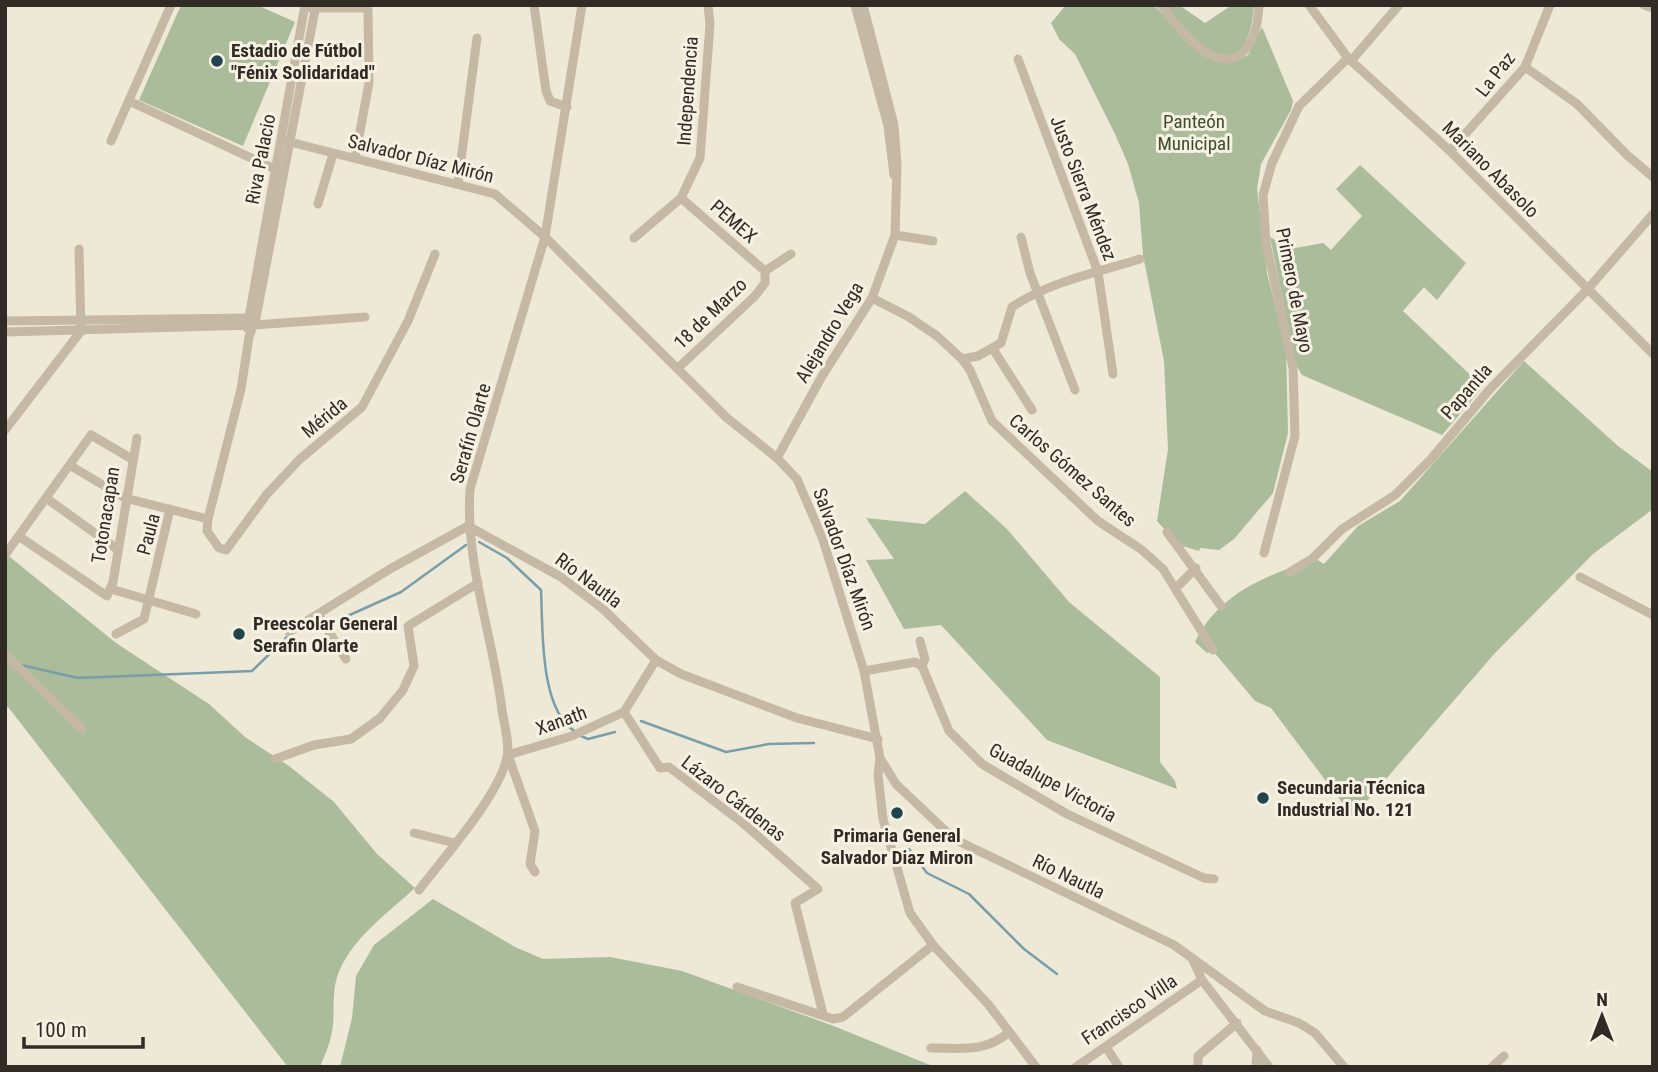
<svg xmlns="http://www.w3.org/2000/svg" width="1658" height="1072" font-family="'Roboto Condensed',sans-serif">
  <style>
    .green { fill: #aabc99 }
    .lines { fill: none; stroke-linecap: round; stroke-linejoin: round }
    .stream { stroke: #799ea9; stroke-width: 2.5 }
    .minor { stroke: #c5b9a5; stroke-width: 9 }
    .poi-dot { fill: #1f434f; stroke: #f7f1e3; stroke-width: 2.5 }
    .labels { text-anchor: middle; stroke-width: 6; stroke-linejoin: round; paint-order: stroke }
    .poi-label { font-size: 19px; font-weight: bold; fill: #312b25; stroke: #f7f1e3; text-anchor: start }
    .street-label { font-size: 19px; fill: #312b25; stroke: #f7f1e3 }
    .park-label { font-size: 19px; fill: #3b4e2b; stroke: #f7f1e3 }
  </style>
  <rect width="100%" height="100%" fill="#eee8d7"/>
  <!-- green -->
  <g class="green">
    <path d="M181 5H257L295 22 243 146 139 100Z"/>
    <path d="M1066 5H1153C1182 29 1204 80 1248 55L1262 27 1293 101 1291 110 1261 164 1257 189 1267 273 1286 349 1288 433 1273 493 1234 539 1219 550 1200 548 1199 551 1179 545 1157 521 1168 449 1164 361 1143 255 1139 203 1128 164 1115 134 1075 54 1059 39 1051 23Z"/>
    <path d="M1159 5H1179L1205 23 1232 5H1254C1252 36 1241 74 1202 49 1186 39 1172 19 1159 5Z"/>
    <path d="M1360 165 1466 263 1437 300 1424 287 1403 311 1483 387 1442 435 1302 375 1296 365 1270 237 1290 249 1323 243 1331 250 1362 216 1336 189Z"/>
    <path d="M1524 361 1618 446 1653 472V509L1593 554 1495 653 1353 817 1271 708 1255 701 1213 651 1207 653 1195 642C1219 593 1267 575 1316 559L1324 564 1358 526 1400 501Z"/>
    <path d="M965 491 1007 529 1069 602 1160 677V762L1175 781 1177 789 1047 740 941 625 904 629 866 560 894 559 866 518 925 524Z"/>
    <path d="M5 553 116 643 209 704 245 737 289 766 334 802 377 854 415 888C387 914 350 939 337 977 331 997 336 1017 331 1036 329 1046 324 1057 320 1067H288L8 707 5 708Z"/>
    <path d="M433 899 515 947 543 959 610 957 682 971 831 1025 935 1067H340L352 1018 356 976 374 945Z"/>
  </g>
  <g class="lines">
    <!-- stream -->
    <g class="stream">
      <path d="M479 542 507 558 541 590C543 628 539 711 576 732"/>
      <path d="M334 622 401 592 466 545"/>
      <path d="M21 665 78 678 252 671 287 637"/>
      <path d="M641 721 726 752 769 744 814 743"/>
      <path d="M581 736 588 739 615 732"/>
      <path d="M909 849 927 873 969 894 1024 949 1057 974"/>
    </g>
    <!-- minor -->
    <g class="minor">
      <path d="M316 5 256 318 249 337 241 389 208 519 207 531 219 548 226 550 267 494 300 459 362 407 408 321 435 254"/>
      <path d="M534 5 546 91 550 101 567 107"/>
      <path d="M855 5 888 126 894 175"/>
      <path d="M1161 5C1172 18 1183 35 1197 46 1238 78 1257 45 1259 5"/>
      <path d="M1309 5 1348 58 1450 151 1653 354"/>
      <path d="M1644 5 1653 8"/>
      <path d="M311 8H368L369 83 355 158"/>
      <path d="M1018 59 1098 272 1113 374"/>
      <path d="M1351 61 1399 5"/>
      <path d="M1525 67 1577 104 1627 155 1653 177"/>
      <path d="M129 101 279 171"/>
      <path d="M282 140 495 194 545 237 727 418 777 458 797 479 822 537 864 671 880 758 878 775 883 819 910 913 933 945 988 1004 1036 1067"/>
      <path d="M111 141 171 5"/>
      <path d="M1450 151 1525 67 1550 5"/>
      <path d="M458 183 477 38"/>
      <path d="M681 198 765 271"/>
      <path d="M318 204 333 154"/>
      <path d="M895 235 933 241"/>
      <path d="M1021 237 1030 273 1075 390"/>
      <path d="M634 238 681 198 700 158 710 24 708 5"/>
      <path d="M872 298 909 317 937 336 962 359 970 370 992 421 1098 521 1142 550 1163 569 1213 650"/>
      <path d="M5 321 251 318"/>
      <path d="M247 328 305 5"/>
      <path d="M5 332 254 325 365 317"/>
      <path d="M993 349 1032 410"/>
      <path d="M962 359 978 356 1001 343 1012 307C1049 282 1098 272 1140 259"/>
      <path d="M678 368 754 297 765 283V271L791 254"/>
      <path d="M5 430 81 331 79 249"/>
      <path d="M777 458 822 376 872 298 895 235 897 165 894 125 863 5"/>
      <path d="M71 466 125 498 208 519"/>
      <path d="M46 498 117 549"/>
      <path d="M1167 532 1221 606"/>
      <path d="M20 537 107 596 113 582 137 438"/>
      <path d="M1264 553 1295 436 1293 368 1266 243 1263 195 1272 163 1299 106 1348 58"/>
      <path d="M5 555 91 435 132 459"/>
      <path d="M1290 572 1313 558 1342 529 1395 495 1431 459 1490 389 1586 291 1653 214"/>
      <path d="M1580 577 1653 615"/>
      <path d="M1176 588 1196 568"/>
      <path d="M111 589 196 614"/>
      <path d="M319 616 346 659"/>
      <path d="M289 632 390 569 468 526 561 577 603 609 656 660 681 674 797 718 878 739"/>
      <path d="M116 634 144 619 170 509"/>
      <path d="M920 641 925 659 922 666"/>
      <path d="M5 654 82 729"/>
      <path d="M656 660 624 712 660 768 669 767 744 824 818 889 795 903 823 1014"/>
      <path d="M922 666 949 731 982 764 1067 814 1204 878 1214 879"/>
      <path d="M864 671 915 662 922 666"/>
      <path d="M880 758 896 784 954 839 1174 945 1265 1011 1299 1023 1315 1033 1344 1067"/>
      <path d="M275 759 314 745 351 739 380 718 403 690 414 666 408 626 478 583"/>
      <path d="M414 833 455 843"/>
      <path d="M535 872 530 864 535 831 508 755 572 736 624 712"/>
      <path d="M419 890C444 857 499 796 507 757 510 744 504 724 502 710 493 636 465 564 470 489L545 237 582 5"/>
      <path d="M1192 958 1202 980 1269 1067"/>
      <path d="M737 987 833 1019 843 1017 933 945"/>
      <path d="M1106 1047 1119 1067"/>
      <path d="M931 1048C962 1048 985 1053 1009 1032"/>
      <path d="M1076 1067 1202 980"/>
      <path d="M1198 1067V1056L1237 1023"/>
      <path d="M1256 1067 1257 1050"/>
      <path d="M1492 1067 1504 1056"/>
    </g>
  </g>
  <!-- markers -->
  <g class="poi-dot">
    <circle cx="217" cy="61" r="7"/>
    <circle cx="239" cy="634" r="7"/>
    <circle cx="1263" cy="798" r="7"/>
    <circle cx="897" cy="813" r="7"/>
  </g>
  <g class="labels">
    <!-- poi labels -->
    <g class="poi-label">
      <text x="231" y="57">Estadio de Fútbol<tspan x="231" dy="22">"Fénix Solidaridad"</tspan></text>
      <text x="253" y="630">Preescolar General<tspan x="253" dy="22">Serafin Olarte</tspan></text>
      <text x="1277" y="794">Secundaria Técnica<tspan x="1277" dy="22">Industrial No. 121</tspan></text>
      <text x="897" y="842" text-anchor="middle">Primaria General<tspan x="897" dy="22">Salvador Diaz Miron</tspan></text>
    </g>
    <!-- street labels -->
    <g class="street-label">
      <text transform="translate(1495 74) rotate(-52)" y="7">La Paz</text>
      <text transform="translate(687 91) rotate(-86)" y="7">Independencia</text>
      <text transform="translate(421 158) rotate(14)" y="7">Salvador Díaz Mirón</text>
      <text transform="translate(260 159) rotate(-79)" y="7">Riva Palacio</text>
      <text transform="translate(1491 169) rotate(45)" y="7">Mariano Abasolo</text>
      <text transform="translate(1084 188) rotate(69)" y="7">Justo Sierra Méndez</text>
      <text transform="translate(734 221) rotate(41)" y="7">PEMEX</text>
      <text transform="translate(1295 290) rotate(79)" y="7">Primero de Mayo</text>
      <text transform="translate(710 313) rotate(-44)" y="7">18 de Marzo</text>
      <text transform="translate(829 332) rotate(-59)" y="7">Alejandro Vega</text>
      <text transform="translate(1466 391) rotate(-49)" y="7">Papantla</text>
      <text transform="translate(324 417) rotate(-40)" y="7">Mérida</text>
      <text transform="translate(470 433) rotate(-74)" y="7">Serafín Olarte</text>
      <text transform="translate(1073 470) rotate(41)" y="7">Carlos Gómez Santes</text>
      <text transform="translate(105 515) rotate(-81)" y="7">Totonacapan</text>
      <text transform="translate(148 534) rotate(-75)" y="7">Paula</text>
      <text transform="translate(845 559) rotate(70)" y="7">Salvador Díaz Mirón</text>
      <text transform="translate(589 580) rotate(37)" y="7">Río Nautla</text>
      <text transform="translate(561 720) rotate(-20)" y="7">Xanath</text>
      <text transform="translate(1053 782) rotate(29)" y="7">Guadalupe Victoria</text>
      <text transform="translate(734 798) rotate(38)" y="7">Lázaro Cárdenas</text>
      <text transform="translate(1069 876) rotate(26)" y="7">Río Nautla</text>
      <text transform="translate(1129 1009) rotate(-34)" y="7">Francisco Villa</text>
    </g>
    <!-- park labels -->
    <g class="park-label">
      <text x="1194" y="128">Panteón<tspan x="1194" dy="22">Municipal</tspan></text>
    </g>
  </g>
  <!-- border -->
  <rect width="1658" height="1072" fill="none" stroke="#312b25" stroke-width="14"/>
  <!-- north arrow -->
  <g transform="translate(1602 1016)" stroke="#f7f1e3" stroke-width="5" paint-order="stroke">
  <path d="M0-5L12 26L0 18L-12 26Z" fill="#312b25"/>
  <text y="-10" font-size="19" font-weight="bold" text-anchor="middle" fill="#312b25">N</text>
  </g>
  <!-- scale -->
  <path d="M24 1037v10h119v-10" fill="none" stroke="#312b25" stroke-width="3.5"/>
  <text x="35" y="1037" font-size="21" fill="#312b25" stroke="#f7f1e3" stroke-width="5" paint-order="stroke">100 m</text>
</svg>
